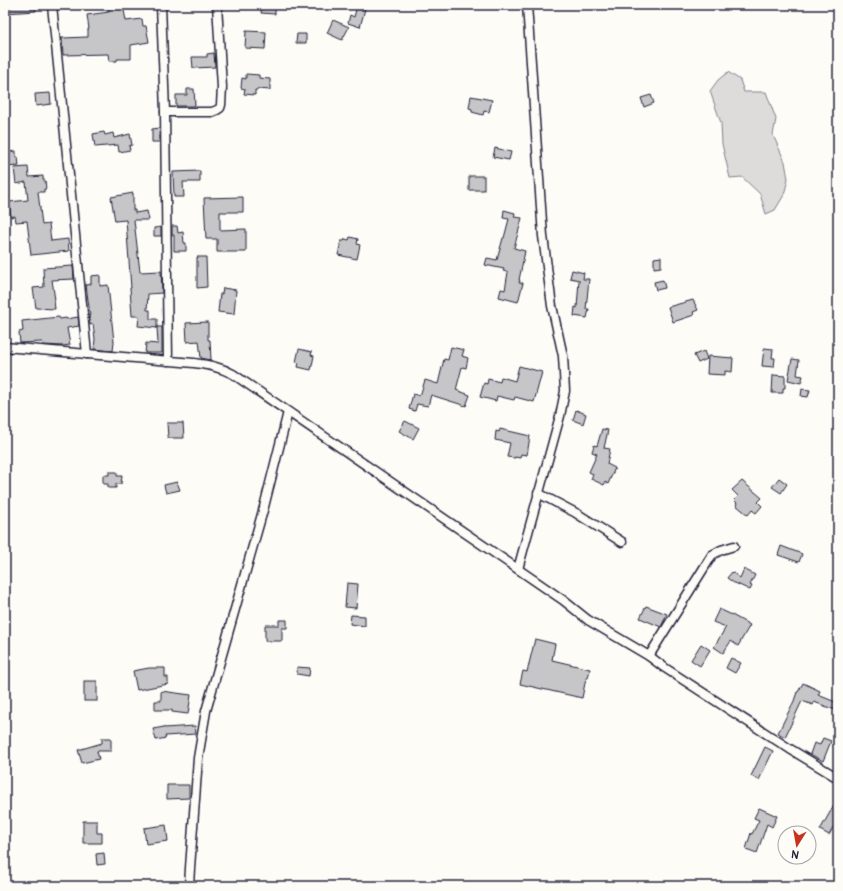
<svg xmlns="http://www.w3.org/2000/svg" width="843" height="891" font-family="Pangolin,sans-serif">
  <style>
    .green { fill: #dddcdb; stroke: #807f8b }
    .building { fill: #c6c6c8; stroke: #22223b }
    .lines { fill: none; stroke-linecap: round; stroke-linejoin: round }
    .street-casing { stroke: #22223b; stroke-width: 11 }
    .street { stroke: #fdfcf7; stroke-width: 8 }
  </style>
  <rect width="100%" height="100%" fill="#fdfcf7"/>
  <filter id="ink" filterUnits="userSpaceOnUse"><feTurbulence type="fractalNoise" baseFrequency=".025" numOctaves="2"/><feDisplacementMap in="SourceGraphic" scale="8" xChannelSelector="R" yChannelSelector="G"/><feConvolveMatrix kernelMatrix="1 2 1 2 8 2 1 2 1" color-interpolation-filters="sRGB"/></filter>
  <g filter="url(#ink)">
    <!-- green -->
    <path class="green" d="M728 72 740 80 744 92H766L776 119 773 135 785 162 788 179 784 195 775 210 766 214 760 194 742 177 730 178 722 144 721 123 710 91 718 80Z"/>
    <!-- building -->
    <g class="building">
      <path d="M5 5H35L36 11 5 13Z"/>
      <path d="M108 5H123L126 21 142 19 143 26H146L149 42 131 45V59H117V61H109L108 54 63 55 62 38 88 37V29H89L87 15 109 12Z"/>
      <path d="M262 5H275V14L261 13Z"/>
      <path d="M357 6 365 9 360 27 348 23 350 15 354 17Z"/>
      <path d="M333 20 349 27 342 40 327 33Z"/>
      <path d="M246 31 266 32 265 49 245 48Z"/>
      <path d="M297 34H306V43H296Z"/>
      <path d="M214 53 215 67 193 68 192 57H207V54Z"/>
      <path d="M246 74 259 75V78L270 79V90L258 89V90H255V95L244 94 245 89 241 88 242 78 246 79Z"/>
      <path d="M187 89H194L195 106H176V95H187Z"/>
      <path d="M50 93 51 104 36 106 35 94Z"/>
      <path d="M651 95 654 103 644 107 641 98Z"/>
      <path d="M471 96 492 100 489 112 484 111 483 115 472 112V109L469 108Z"/>
      <path d="M160 128V142H152V129Z"/>
      <path d="M104 132 105 135 113 133 114 138 130 134 132 145 129 146 130 150 119 152 118 145 95 147 93 134Z"/>
      <path d="M495 148 511 152 509 160 493 157Z"/>
      <path d="M16 151V157H18L19 166 5 167V156L9 155V152Z"/>
      <path d="M28 167 29 177 43 176V180H45L46 189H44V192H38L42 225 49 224 51 241 68 239 69 251 31 255 27 221 16 222 15 216 11 217 9 202 28 200 26 182 16 184 14 168Z"/>
      <path d="M200 171V182H183L184 197H174L173 172Z"/>
      <rect x="469" y="176" width="15" height="14"/>
      <path d="M133 193V210H135V213L147 211 149 220H134L140 272 161 271 162 293 148 294 147 310H150V319H157V328L138 326 139 316H132L130 288H131L126 220 115 221 111 197Z"/>
      <path d="M243 197V212H220V230L246 229V252H217V239H206L204 198Z"/>
      <path d="M504 210 515 213 514 217 522 218 514 248 525 251 519 280H520L519 283H523L518 302 499 297 501 289 505 290 508 272 503 271 504 269 485 265 487 258 497 260 503 238H504L509 219 503 218Z"/>
      <path d="M172 226H177L178 233 183 232 184 243H186V251H174V235H172Z"/>
      <path d="M161 227V236H154V228Z"/>
      <path d="M350 237 358 239 357 244 360 245 357 259 338 255 341 241H344L345 239 349 240Z"/>
      <path d="M197 257H206L207 287 197 288Z"/>
      <path d="M661 257V267L654 268V258Z"/>
      <path d="M73 266 74 279 52 280 55 300H54L55 309 36 308 33 288 44 287 43 268Z"/>
      <path d="M572 270 584 273 583 279H589L586 309H589L587 318 574 316 575 307 577 308 579 280 570 278Z"/>
      <path d="M100 275V286L108 285 114 342 113 351 94 349 95 339 93 324 90 325 89 315H90L86 285 91 284V276Z"/>
      <path d="M663 280 665 288 656 290 654 282Z"/>
      <path d="M223 288 236 290 234 314 218 312 220 294H222Z"/>
      <path d="M693 300 698 310 693 312 694 315 673 322 668 307Z"/>
      <path d="M59 317 60 319 66 318V319L78 317 79 326 67 328 70 345 63 346 43 345 42 342 20 343 19 332 23 331 22 321Z"/>
      <path d="M208 322V340H210L211 360 201 358 199 341 187 342 186 323Z"/>
      <path d="M157 327H162V353H145L146 343 158 344Z"/>
      <path d="M451 347 464 350 462 356 468 358 466 368 462 367 456 390 470 395 466 406 431 395 428 406 417 404 415 411 409 409 413 394 420 396 425 380 438 384 444 359 448 360Z"/>
      <path d="M764 348 773 349 772 358H775L774 367 762 366Z"/>
      <path d="M299 349 312 352 311 355 314 356 311 370 298 367 299 363 296 362Z"/>
      <path d="M704 351 707 359 698 363 694 355Z"/>
      <path d="M708 356 733 358 732 372 725 371V375L707 374Z"/>
      <path d="M792 359 799 360 797 375 803 376 801 383 788 380Z"/>
      <path d="M519 366 542 372 534 402 515 397 514 400 497 396 496 401 480 397 484 383 487 384 488 379 500 382 501 377 515 381Z"/>
      <path d="M773 375 785 376V388H783V393H772Z"/>
      <path d="M802 389 810 390 808 397 801 396Z"/>
      <path d="M576 410 586 414 583 424 573 420Z"/>
      <path d="M405 421 419 428 413 439 399 431Z"/>
      <path d="M167 423H183L184 438H168Z"/>
      <path d="M500 429 530 436 527 455 521 454 520 458 515 457V458L507 457 510 443 495 440 496 431 499 432Z"/>
      <path d="M602 429 608 430 604 448 610 449 607 464 615 468 608 484 605 482 604 485 591 479 593 474 589 472 597 454 592 452 594 445 597 446Z"/>
      <path d="M109 472H117V476H122L121 484H116V488H108V484H103V475H109Z"/>
      <path d="M779 478 787 484 781 493 772 487Z"/>
      <path d="M742 481 762 498 758 502 762 506 756 513 752 510 748 515 736 505 737 503 734 500 738 496 732 490Z"/>
      <path d="M177 482 180 490 166 493 164 485Z"/>
      <path d="M781 546 802 554 799 562 778 555Z"/>
      <path d="M744 569 755 575 750 585 752 586 750 590 735 583H734L727 578 732 572 740 578Z"/>
      <path d="M347 583 358 584 356 608 345 607Z"/>
      <path d="M646 606 667 614 661 627 640 618Z"/>
      <path d="M719 609 732 615 750 625 738 646 731 641 723 653 714 647 726 627 713 622Z"/>
      <path d="M351 615 365 616V626L350 624Z"/>
      <path d="M279 620H287V628H282V641H265V625H279Z"/>
      <path d="M535 639 555 644 552 660 590 669 588 678H586L582 698 520 684 523 671 527 672Z"/>
      <path d="M701 644 710 650 700 666 691 660Z"/>
      <path d="M731 658 741 663 735 673 726 668Z"/>
      <path d="M297 667 310 668 309 676 297 674Z"/>
      <path d="M149 668H165V677H168V684L137 690 133 671Z"/>
      <rect x="84" y="681" width="13" height="20"/>
      <path d="M803 683 820 691 818 695 838 703V711L814 702 813 705 802 701 785 737 778 733 794 701 797 692H798Z"/>
      <path d="M161 691 191 695 188 714 172 712V710H155V701H161Z"/>
      <path d="M195 726 196 734 165 736 166 738 156 740 153 729 164 727V728Z"/>
      <path d="M102 738H111V751H97L99 759 82 763 78 750 102 743Z"/>
      <path d="M823 738 831 741 823 761 810 754 814 743 820 745Z"/>
      <path d="M765 747 773 751 759 780 751 776Z"/>
      <path d="M167 785H189V798L167 799Z"/>
      <path d="M838 798V819L829 835 820 830Z"/>
      <path d="M759 808 777 816 772 827 767 824 757 853 746 849 751 833 752 834 759 820 754 818Z"/>
      <path d="M83 821H97V833H102V843H83Z"/>
      <path d="M166 825 168 841 146 844 144 828Z"/>
      <path d="M104 853 105 864 97 865 96 854Z"/>
    </g>
    <g class="lines">
      <!-- street casing -->
      <g class="street-casing">
        <g id="street">
          <path d="M52 5 87 354"/>
          <path d="M161 5 165 112 168 361"/>
          <path d="M165 112H212L217 110 220 108 221 105 222 87 217 5"/>
          <path d="M5 347 194 363C209 365 220 367 233 374L449 522 563 600 588 620 649 656 665 668 790 749 838 778"/>
          <path d="M538 493 576 513 622 542"/>
          <path d="M518 569 560 416 565 391 563 356 552 306 543 236 527 5"/>
          <path d="M649 656 712 555 721 550 734 546"/>
          <path d="M189 886 190 868 198 758 206 711 264 507 288 412"/>
        </g>
      </g>
      <!-- street -->
      <use href="#street" class="street"/>
    </g>
  </g>
  <!-- margin -->
  <rect width="843" height="891" fill="none" stroke="#fdfcf7" stroke-width="20"/>
  <rect x="10" y="10" width="823" height="871" fill="none" stroke="#22223b" stroke-width="1.5" filter="url(#ink)"/>
  <!-- north arrow -->
  <g transform="translate(797 845) rotate(191)"><circle r="19" fill="#fdfcf7" stroke="#a5a5ac"/>
  <path d="M0-3L7 15L0 10L-7 15Z" fill="#c8321e"/>
  <text y="-6" font-size="11" font-weight="bold" text-anchor="middle" fill="#22223b">N</text>
  </g>
</svg>
